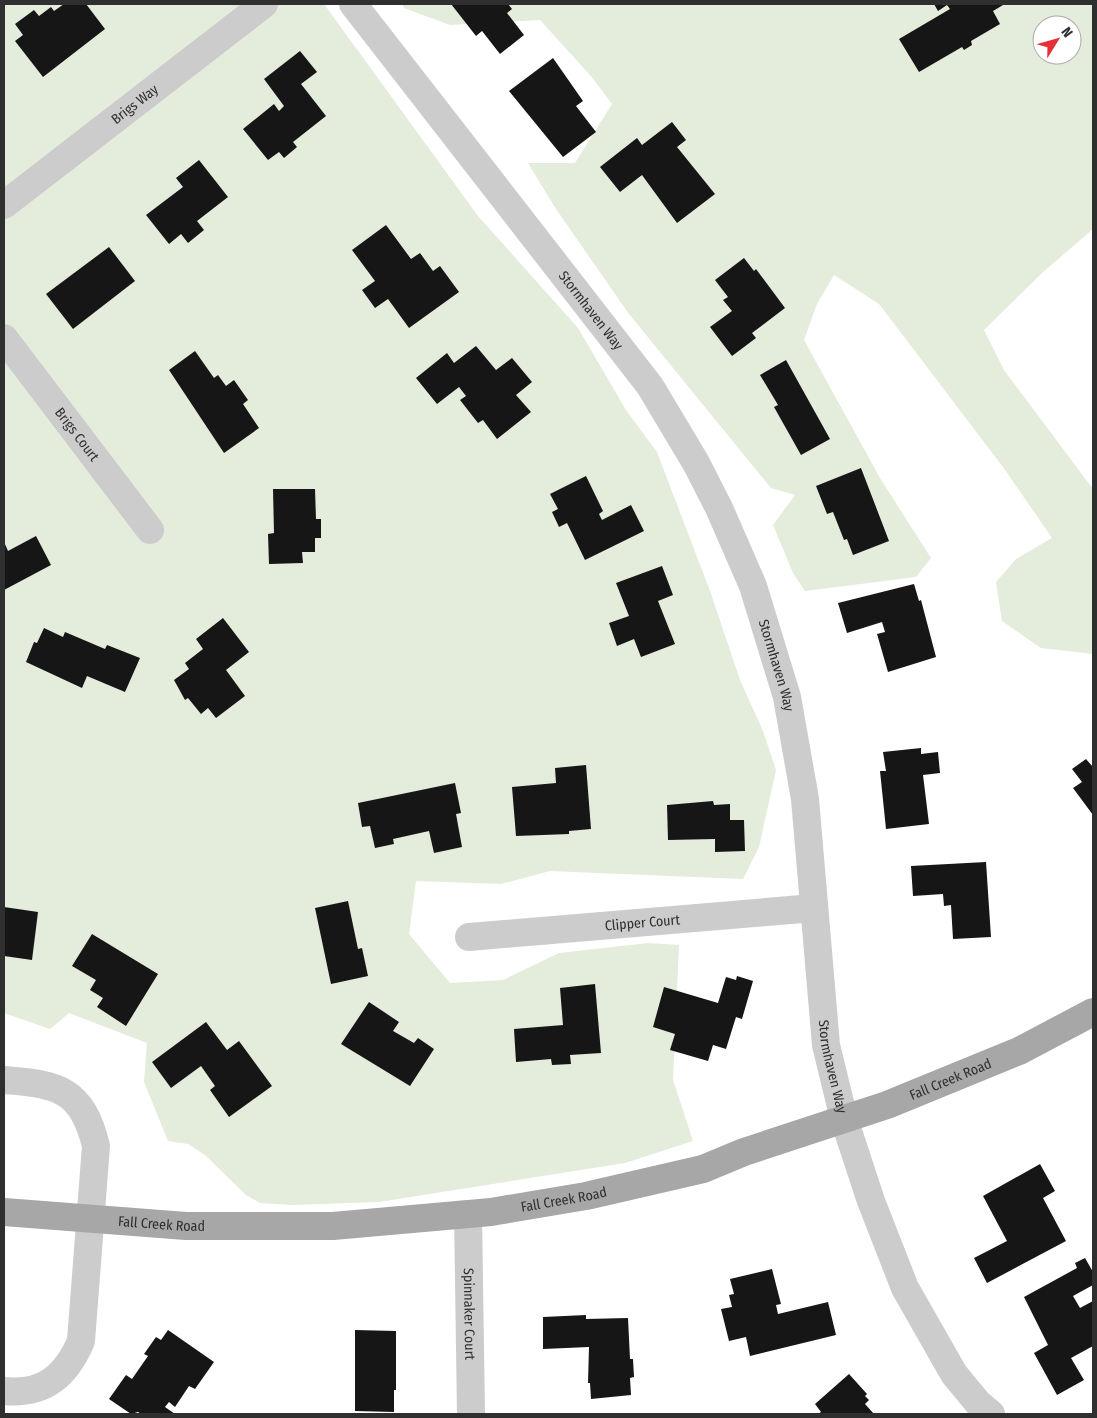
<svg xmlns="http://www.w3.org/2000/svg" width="1097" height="1418" font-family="'Fira Sans Condensed',sans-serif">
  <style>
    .green { fill: #e4ecdc; fill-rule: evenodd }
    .building { fill: #161616 }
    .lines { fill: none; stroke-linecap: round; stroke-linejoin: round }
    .minor { stroke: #ccc; stroke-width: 28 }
    .major { stroke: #a7a7a7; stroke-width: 28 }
    .labels { text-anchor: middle; stroke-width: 5; stroke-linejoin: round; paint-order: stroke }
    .street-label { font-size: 14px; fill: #2f2f2f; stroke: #fff }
  </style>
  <rect width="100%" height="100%" fill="#fff"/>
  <!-- green -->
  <g class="green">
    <path d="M4 4H324L478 216 578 328 626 410 657 452 710 591 740 680 763 731 776 770 759 847 743 879 550 871 501 884 416 881 409 934 450 983 503 980 559 953 648 943 679 945 673 1080 693 1141 625 1163 379 1202 292 1205 260 1203 246 1195 205 1155 188 1144 168 1141 144 1082 147 1043 69 1013 50 1029 4 1013Z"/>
    <path d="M402 4H1093V229L1042 273 984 330 1004 370 1093 489V654L1041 648 1002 621 996 582 1016 559 1052 538 1003 467 879 304 834 275 817 304 804 340 880 478 931 558 916 577 805 591 793 573 773 525 795 495 771 488 629 314 556 209 528 163H575L612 104 590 75 540 20 450 25 404 8ZM1042 25H1072V55H1042Z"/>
  </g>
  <!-- building -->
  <g class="building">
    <path d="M64 4H86L105 29 43 77 15 41 23 35 15 24 34 10 39 16 51 7 54 11Z"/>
    <path d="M451 4H508L512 9 507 13 524 35 500 54 482 31 476 36Z"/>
    <path d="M934 4 1003 5 993 11 1000 24 971 41 972 45 964 50 962 47 919 72 899 39 950 9 947 5 938 11Z"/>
    <path d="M300 51 317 72 301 84 326 116 293 142 297 147 284 158 279 152 268 160 243 129 274 104 279 111 284 106 264 79Z"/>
    <path d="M553 58 583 101 576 106 596 132 563 157 509 91Z"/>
    <path d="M672 122 686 140 677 147 715 194 677 223 642 175 620 192 600 167 637 138 642 145Z"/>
    <path d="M199 160 228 197 197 221 204 230 188 243 181 234 169 244 146 215 183 187 176 178Z"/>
    <path d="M386 225 411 259 420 253 433 271 440 266 459 292 409 328 388 299 375 308 362 290 375 281 352 250Z"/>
    <path d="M109 247 135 281 73 329 46 294Z"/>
    <path d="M744 258 754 271 756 269 785 308 752 333 756 338 732 356 710 327 732 311 723 300 728 297 715 280Z"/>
    <path d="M476 346 496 370 512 358 532 382 516 395 531 412 497 439 483 420 478 423 460 400 466 396 459 387 437 404 416 378 447 353 454 363Z"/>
    <path d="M195 351 214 378 218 375 226 386 234 380 248 400 243 404 259 428 224 453 169 370Z"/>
    <path d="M786 360 830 439 801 455 774 407 778 405 760 375Z"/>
    <path d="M861 468 889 541 853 555 847 539 844 540 833 512 827 514 816 486Z"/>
    <path d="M586 476 603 511 599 514 602 520 631 505 644 531 585 560 567 523 559 527 552 512 558 509 550 494Z"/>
    <path d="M273 489H315L316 519H321V538H315V552H302L303 563 269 564 268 534 274 533Z"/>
    <path d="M36 536 51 565 4 590V542L8 551Z"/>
    <path d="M662 566 673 595 658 601 675 644 641 657 634 639 617 646 609 623 629 616 616 583Z"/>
    <path d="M914 584 919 601 921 600 936 657 888 672 877 634 885 632 882 622 847 633 838 603Z"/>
    <path d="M223 618 249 652 226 670 245 696 216 718 208 708 201 714 188 698 185 700 174 680 189 669 185 663 203 649 196 639Z"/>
    <path d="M44 628 63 637 65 632 105 649 107 645 140 658 125 692 87 676 82 688 26 662 34 642 37 643Z"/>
    <path d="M921 748V754L938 752 940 773 923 775 929 824 886 829 880 771H886L883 752Z"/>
    <path d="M1086 759 1093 767V815L1073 788 1082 782 1072 769Z"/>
    <path d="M586 765 591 829 569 831V834L516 836 512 787 556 783 555 768Z"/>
    <path d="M455 783 461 813 456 814 462 847 434 853 429 831 393 839 394 844 375 848 370 826 362 827 358 803Z"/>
    <path d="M713 801 714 805 730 804V820H744L745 851 715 852V839L668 840 667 805Z"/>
    <path d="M986 862 991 937 953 939 951 905 944 906 943 894 913 896 911 866Z"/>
    <path d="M348 901 358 949 362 948 368 976 331 984 315 908Z"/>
    <path d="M4 907 38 912 32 960 4 956Z"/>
    <path d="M92 934 158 974 126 1026 97 1007 103 998 90 990 96 980 72 966Z"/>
    <path d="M737 976 753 981 742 1019 736 1017 726 1049 713 1045 708 1061 670 1050 675 1034 653 1027 664 987 718 1003 726 977 736 980Z"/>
    <path d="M595 984 601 1053 570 1055 571 1064 552 1065 551 1059 516 1062 514 1029 563 1025 560 988Z"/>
    <path d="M369 1002 399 1022 393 1031 414 1043 418 1038 434 1049 410 1086 341 1044Z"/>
    <path d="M206 1022 227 1050 239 1041 272 1086 229 1117 210 1090 215 1086 201 1066 171 1088 152 1062Z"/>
    <path d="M1040 1164 1055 1191 1043 1198 1066 1241 987 1283 974 1258 1007 1241 983 1196Z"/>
    <path d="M1085 1258 1093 1272V1285L1073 1296 1080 1308 1093 1301V1346L1071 1358 1084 1380 1057 1395 1034 1353 1048 1345 1024 1297 1077 1268 1075 1263Z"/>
    <path d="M772 1269 781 1304 776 1305 778 1314 828 1302 836 1335 750 1356 746 1337 729 1341 721 1309 732 1307 729 1295 734 1294 730 1279Z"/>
    <path d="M586 1315V1319L628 1318 630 1359H633L634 1377 630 1378 631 1395 591 1399 590 1383H588L589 1347 543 1349V1317Z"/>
    <path d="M168 1330 214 1362 195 1389 189 1386 175 1407 169 1402 165 1407 175 1414H141L138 1412 131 1414 109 1399 126 1375 132 1379 148 1356 144 1354 156 1337 161 1340Z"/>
    <path d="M355 1330 396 1331V1390H394V1412L355 1411Z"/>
    <path d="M849 1374 867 1394 865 1396 869 1400 865 1404 874 1414H818L821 1412 815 1404Z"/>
  </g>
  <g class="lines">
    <!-- minor -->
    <g class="minor">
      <path id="s1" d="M353 4 650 386 696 463 719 508 753 586 787 697 805 799 826 1045 844 1119 871 1201 905 1288 954 1374 978 1403 991 1414"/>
      <path id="s2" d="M4 205 264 4"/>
      <path id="s3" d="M4 338 150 530"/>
      <path id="s4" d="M469 937 814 908"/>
      <path d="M4 1080C58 1084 82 1089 96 1146L81 1341C66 1376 44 1395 4 1391"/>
      <path id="s5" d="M468 1214 471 1414"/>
    </g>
    <!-- major -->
    <path class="major" id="s6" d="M4 1212 186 1226H333L491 1212 586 1196 703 1169 744 1152 887 1105 1019 1051 1093 1012"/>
  </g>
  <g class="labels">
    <!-- street labels -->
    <g class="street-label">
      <text dy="5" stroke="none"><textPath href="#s2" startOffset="165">Brigs Way</textPath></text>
      <text dy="5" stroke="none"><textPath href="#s1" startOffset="388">Stormhaven Way</textPath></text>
      <text dy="5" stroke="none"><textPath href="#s3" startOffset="121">Brigs Court</textPath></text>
      <text dy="5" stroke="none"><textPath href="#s1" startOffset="792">Stormhaven Way</textPath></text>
      <text dy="5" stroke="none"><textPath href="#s4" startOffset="174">Clipper Court</textPath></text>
      <text dy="5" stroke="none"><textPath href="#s1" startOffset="1198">Stormhaven Way</textPath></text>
      <text dy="5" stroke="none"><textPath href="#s6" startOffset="968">Fall Creek Road</textPath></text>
      <text dy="5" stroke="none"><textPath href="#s6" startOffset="562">Fall Creek Road</textPath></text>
      <text dy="5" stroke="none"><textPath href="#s6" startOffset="158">Fall Creek Road</textPath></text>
      <text dy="5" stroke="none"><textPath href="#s5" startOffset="100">Spinnaker Court</textPath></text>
    </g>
  </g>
  <!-- border -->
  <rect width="1097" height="1418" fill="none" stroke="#2f2f2f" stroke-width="10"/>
  <!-- north arrow -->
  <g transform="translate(1057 40) rotate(53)"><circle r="24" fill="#ffffff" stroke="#acacac"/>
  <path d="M0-4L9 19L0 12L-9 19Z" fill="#e63036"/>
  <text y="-8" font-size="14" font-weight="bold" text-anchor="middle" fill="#2f2f2f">N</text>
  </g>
</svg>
